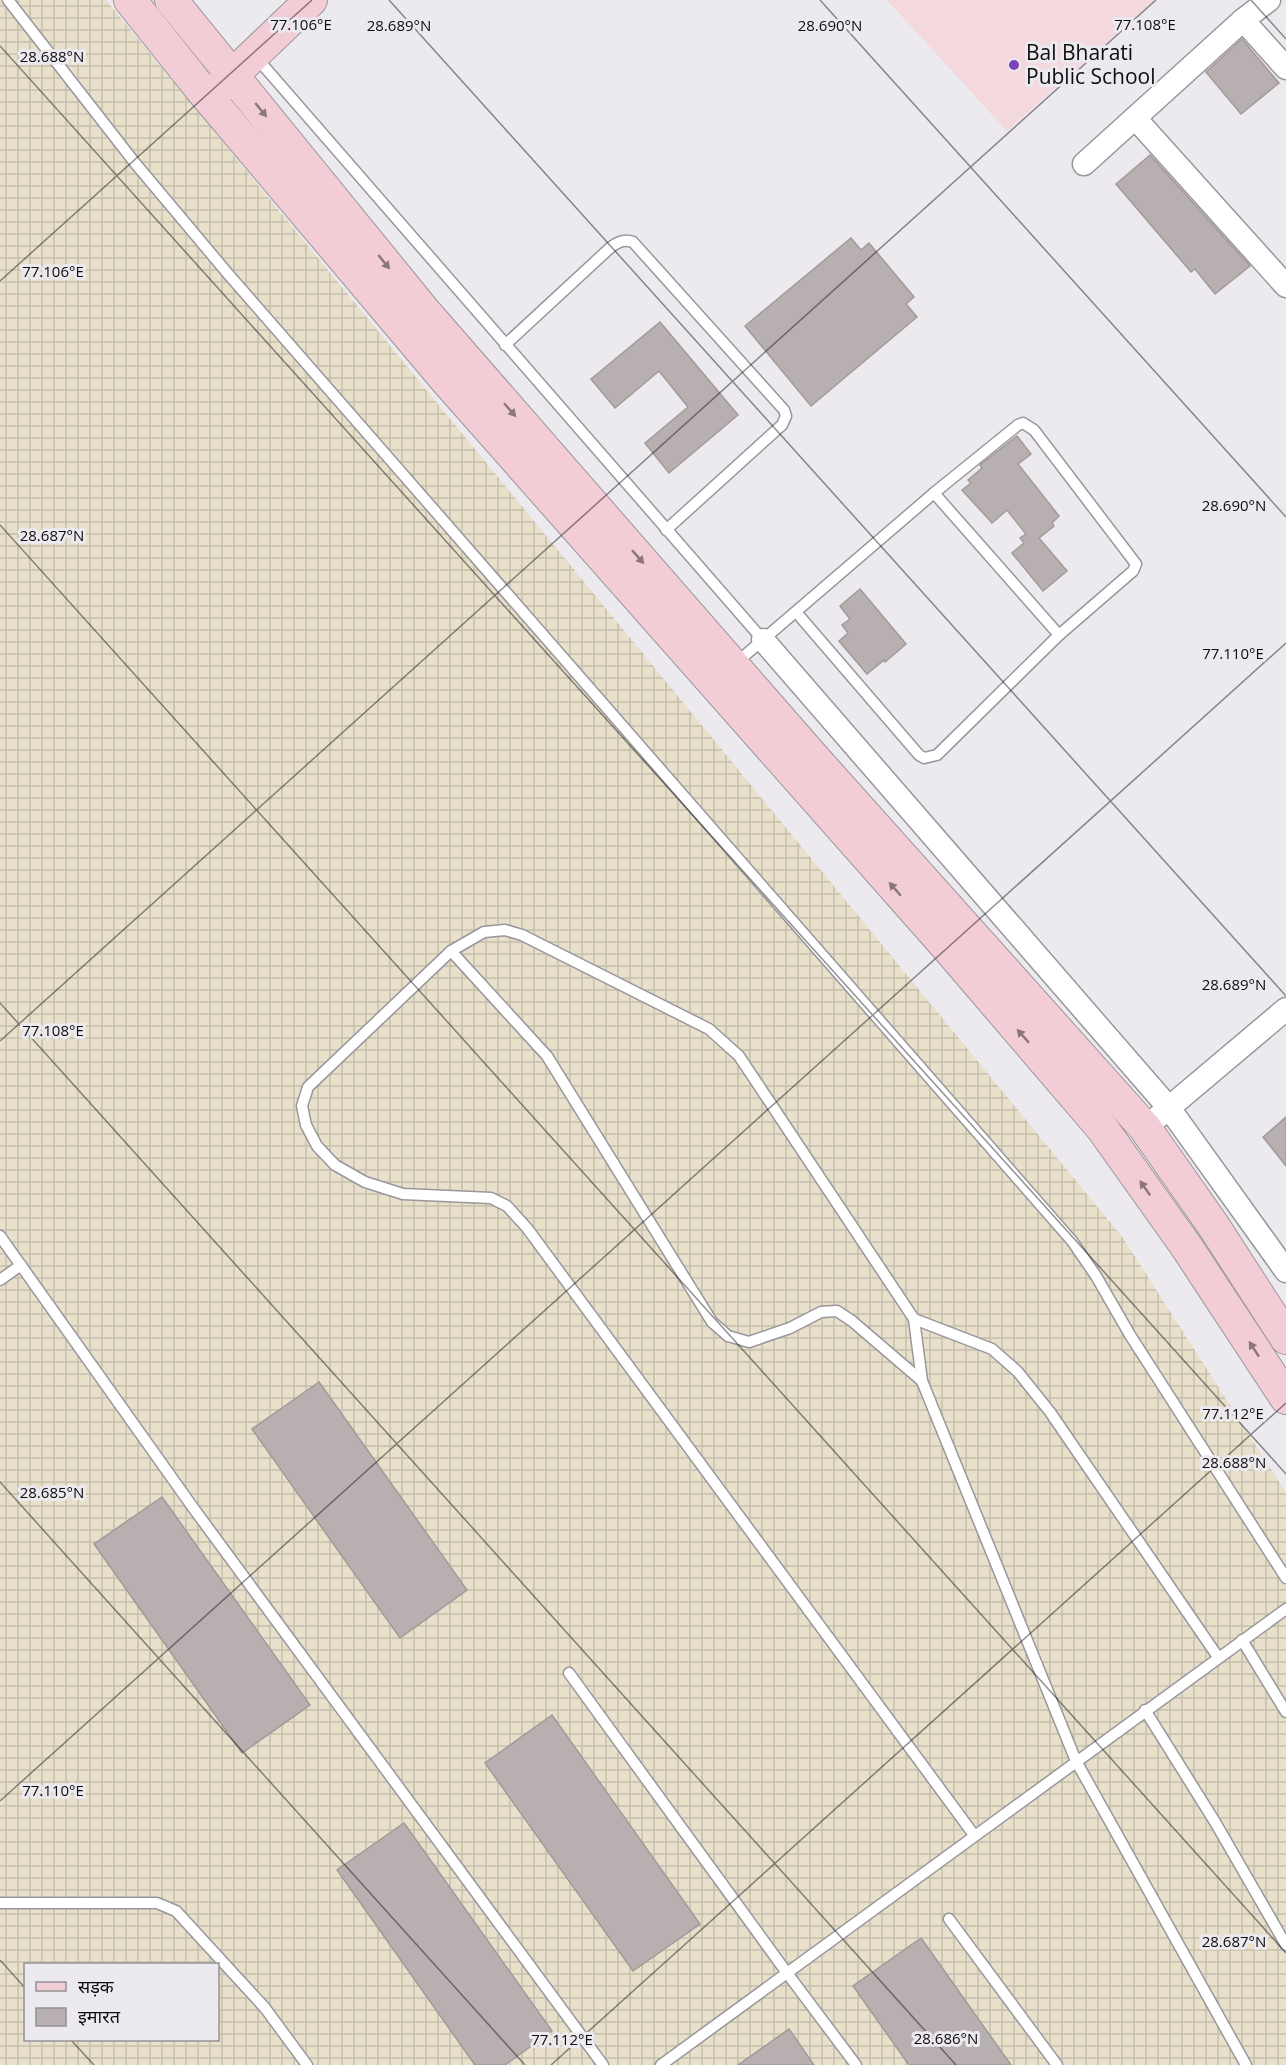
<svg xmlns="http://www.w3.org/2000/svg" width="1286" height="2065" font-family="'Open Sans','Noto Sans Devanagari',sans-serif">
  <style>
    .industrial { fill: url(#industrial-grid); fill-rule: evenodd }
    .education { fill: #f3d9de }
    .building { fill: #b8b0b0; stroke: #a29a99; stroke-width: 1.5 }
    .lines { fill: none; stroke-linecap: round; stroke-linejoin: round }
    .lane-casing { stroke: #99969c; stroke-width: 13 }
    .street-casing { stroke: #99969c; stroke-width: 25 }
    .secondary-casing { stroke: #99969c; stroke-width: 34 }
    .lane { stroke: #fff; stroke-width: 10 }
    .street { stroke: #fff; stroke-width: 22 }
    .secondary { stroke: #f2cdd5; stroke-width: 32 }
    .oneway { fill: #8b767b }
    .ticks { fill: none; stroke: #0d0c0e; stroke-width: 1.5; stroke-opacity: 0.45 }
    .poi-dot { fill: #7f43b9; stroke: #ece9ef; stroke-width: 2 }
    .labels { text-anchor: middle; stroke-width: 6; stroke-linejoin: round; paint-order: stroke }
    .poi-label { font-size: 21px; fill: #0d0c0e; stroke: #ece9ef; text-anchor: start }
    .ticks-label { font-size: 15px; text-anchor: middle; fill: #0d0c0e; stroke: #ece9ef; stroke-width: 6; stroke-linejoin: round; paint-order: stroke }
  </style>
  <defs>
    <pattern id="industrial-grid" width="8" height="8" patternUnits="userSpaceOnUse" patternTransform="scale(1.5)"><rect width="8" height="8" fill="#e8e0cb"/><path d="M0 4h8M4 0v8" fill="none" stroke="#c6bfad"/></pattern>
  </defs>
  <rect width="100%" height="100%" fill="#ece9ef"/>
  <!-- industrial -->
  <path class="industrial" d="M0 0H106L1123 1238 1286 1493V2065H0ZM26 1964H218V2040H26Z"/>
  <!-- education -->
  <path class="education" d="M887 0H1155L1007 131Z"/>
  <!-- building -->
  <g class="building">
    <path d="M1242 39 1279 83 1241 114 1206 72Z"/>
    <path d="M1150 155 1250 266 1215 294 1195 269 1191 272 1116 184Z"/>
    <path d="M851 238 861 250 869 243 914 297 906 304 917 317 811 406 745 326Z"/>
    <path d="M660 322 738 415 669 473 645 443 688 407 659 371 615 408 591 379Z"/>
    <path d="M1017 436 1031 454 1018 464 1059 516 1052 523 1054 526 1039 538 1067 571 1043 591 1012 553 1024 543 1020 538 1026 534 1007 510 992 523 962 490 971 483 968 480 982 468 980 465Z"/>
    <path d="M860 589 906 644 885 662 884 660 867 674 839 641 848 633 842 625 850 619 840 606Z"/>
    <path d="M1286 1117V1166L1263 1137Z"/>
    <path d="M319 1382 467 1590 400 1638 252 1429Z"/>
    <path d="M162 1497 310 1705 242 1753 94 1544Z"/>
    <path d="M552 1715 700 1924 633 1971 485 1763Z"/>
    <path d="M404 1823 552 2031 505 2065H475L337 1870Z"/>
    <path d="M921 1938 1011 2065H909L853 1986Z"/>
    <path d="M789 2029 814 2065H738Z"/>
  </g>
  <g class="lines">
    <!-- lane casing -->
    <g class="lane-casing">
      <g id="lane">
        <path d="M8 0 135 163 229 275 1072 1241 1096 1276 1130 1335 1286 1578"/>
        <path d="M255 56 763 640"/>
        <path d="M505 345 611 247C618 242 624 239 633 242L784 410 786 416 782 425 666 530"/>
        <path d="M934 493 1059 635"/>
        <path d="M736 663 934 493 1018 425 1023 423 1034 430 1136 564 1133 571 1059 635 937 755 924 758 919 755 796 612"/>
        <path d="M451 951 547 1056 712 1322 728 1336 749 1342 790 1328 821 1312 837 1311 852 1321 922 1381"/>
        <path d="M0 1236 194 1509 603 2065"/>
        <path d="M0 1280 21 1265"/>
        <path d="M914 1319 992 1349 1018 1372 1050 1412 1218 1657"/>
        <path d="M1242 1640 1286 1712"/>
        <path d="M569 1673 787 1973 856 2065"/>
        <path d="M1145 1710 1215 1822 1286 1945"/>
        <path d="M974 1835 527 1228 507 1206 491 1198 403 1194 365 1182 335 1165 317 1146 306 1125 302 1106 308 1087 451 951 484 932 505 930 522 935 709 1029 739 1056 914 1319 922 1381 1076 1761 1246 2065"/>
        <path d="M0 1903H157L176 1911 265 2008 307 2065"/>
        <path d="M949 1919 1057 2065"/>
        <path d="M661 2065 1286 1609"/>
      </g>
    </g>
    <!-- street casing -->
    <g class="street-casing">
      <g id="street">
        <path d="M1243 20 1286 68"/>
        <path d="M1135 118 1286 286"/>
        <path d="M1084 164 1243 20 1269 0"/>
        <path d="M763 640 1169 1108 1286 1271"/>
        <path d="M1158 1117 1286 1009"/>
      </g>
    </g>
    <!-- secondary casing -->
    <g class="secondary-casing">
      <g id="secondary">
        <path d="M130 0 200 88 446 380 947 947 1102 1128 1186 1246 1286 1398"/>
        <path d="M171 0 425 312 813 757 1145 1128 1213 1225 1286 1338"/>
        <path d="M218 89 311 0"/>
      </g>
    </g>
    <!-- lane -->
    <use href="#lane" class="lane"/>
    <!-- street -->
    <use href="#street" class="street"/>
    <!-- secondary -->
    <use href="#secondary" class="secondary"/>
  </g>
  <!-- one-way arrows -->
  <defs><path id="oneway-solid" d="M-6-.8H1V-3.2L6.5 0L1 3.2V.8H-6Z" transform="scale(1.5)"/></defs>
  <g class="oneway">
    <use href="#oneway-solid" transform="translate(261 110) rotate(51)"/>
    <use href="#oneway-solid" transform="translate(384 262) rotate(51)"/>
    <use href="#oneway-solid" transform="translate(510 410) rotate(49)"/>
    <use href="#oneway-solid" transform="translate(638 557) rotate(49)"/>
    <use href="#oneway-solid" transform="translate(895 889) rotate(-131)"/>
    <use href="#oneway-solid" transform="translate(1023 1036) rotate(-131)"/>
    <use href="#oneway-solid" transform="translate(1145 1188) rotate(-125)"/>
    <use href="#oneway-solid" transform="translate(1254 1349) rotate(-123)"/>
  </g>
  <!-- ticks -->
  <path class="ticks" d="M389 0 1286 996M820 0 1286 517M1251 0 1286 39M0 46 1286 1474M0 281 312 0M0 525 1286 1953M0 1003 956 2065M0 1041 1156 0M0 1482 525 2065M0 1801 1286 643M0 1960 26 1989M71 2040 94 2065M551 2065 1286 1403"/>
  <!-- markers -->
  <circle class="poi-dot" cx="1014" cy="65" r="6"/>
  <g class="labels">
    <!-- poi labels -->
    <g class="poi-label">
      <text x="1026" y="60">Bal Bharati<tspan x="1026" dy="24">Public School</tspan></text>
    </g>
  </g>
  <g class="ticks-label">
    <text x="1145" y="30">77.108°E</text>
    <text x="301" y="30">77.106°E</text>
    <text x="399" y="31">28.689°N</text>
    <text x="830" y="31">28.690°N</text>
    <text x="52" y="62">28.688°N</text>
    <text x="53" y="277">77.106°E</text>
    <text x="1234" y="511">28.690°N</text>
    <text x="52" y="541">28.687°N</text>
    <text x="1233" y="659">77.110°E</text>
    <text x="1234" y="990">28.689°N</text>
    <text x="53" y="1036">77.108°E</text>
    <text x="1233" y="1419">77.112°E</text>
    <text x="1234" y="1468">28.688°N</text>
    <text x="52" y="1498">28.685°N</text>
    <text x="53" y="1796">77.110°E</text>
    <text x="1234" y="1947">28.687°N</text>
    <text x="946" y="2044">28.686°N</text>
    <text x="562" y="2045">77.112°E</text>
  </g>
  <!-- legend -->
  <rect x="24" y="1963" width="195" height="78" fill="#ece9ef" stroke="#939195" stroke-width="1.5"/>
  <rect x="36" y="1982" width="30" height="9" fill="#f2cdd5" stroke="#939195" stroke-width="1.5"/>
  <text x="78" y="1993" font-size="18" fill="#0d0c0e">सड़क</text>
  <rect x="36" y="2008" width="30" height="18" fill="#b8b0b0" stroke="#939195" stroke-width="1.5"/>
  <text x="78" y="2023" font-size="18" fill="#0d0c0e">इमारत</text>
</svg>
